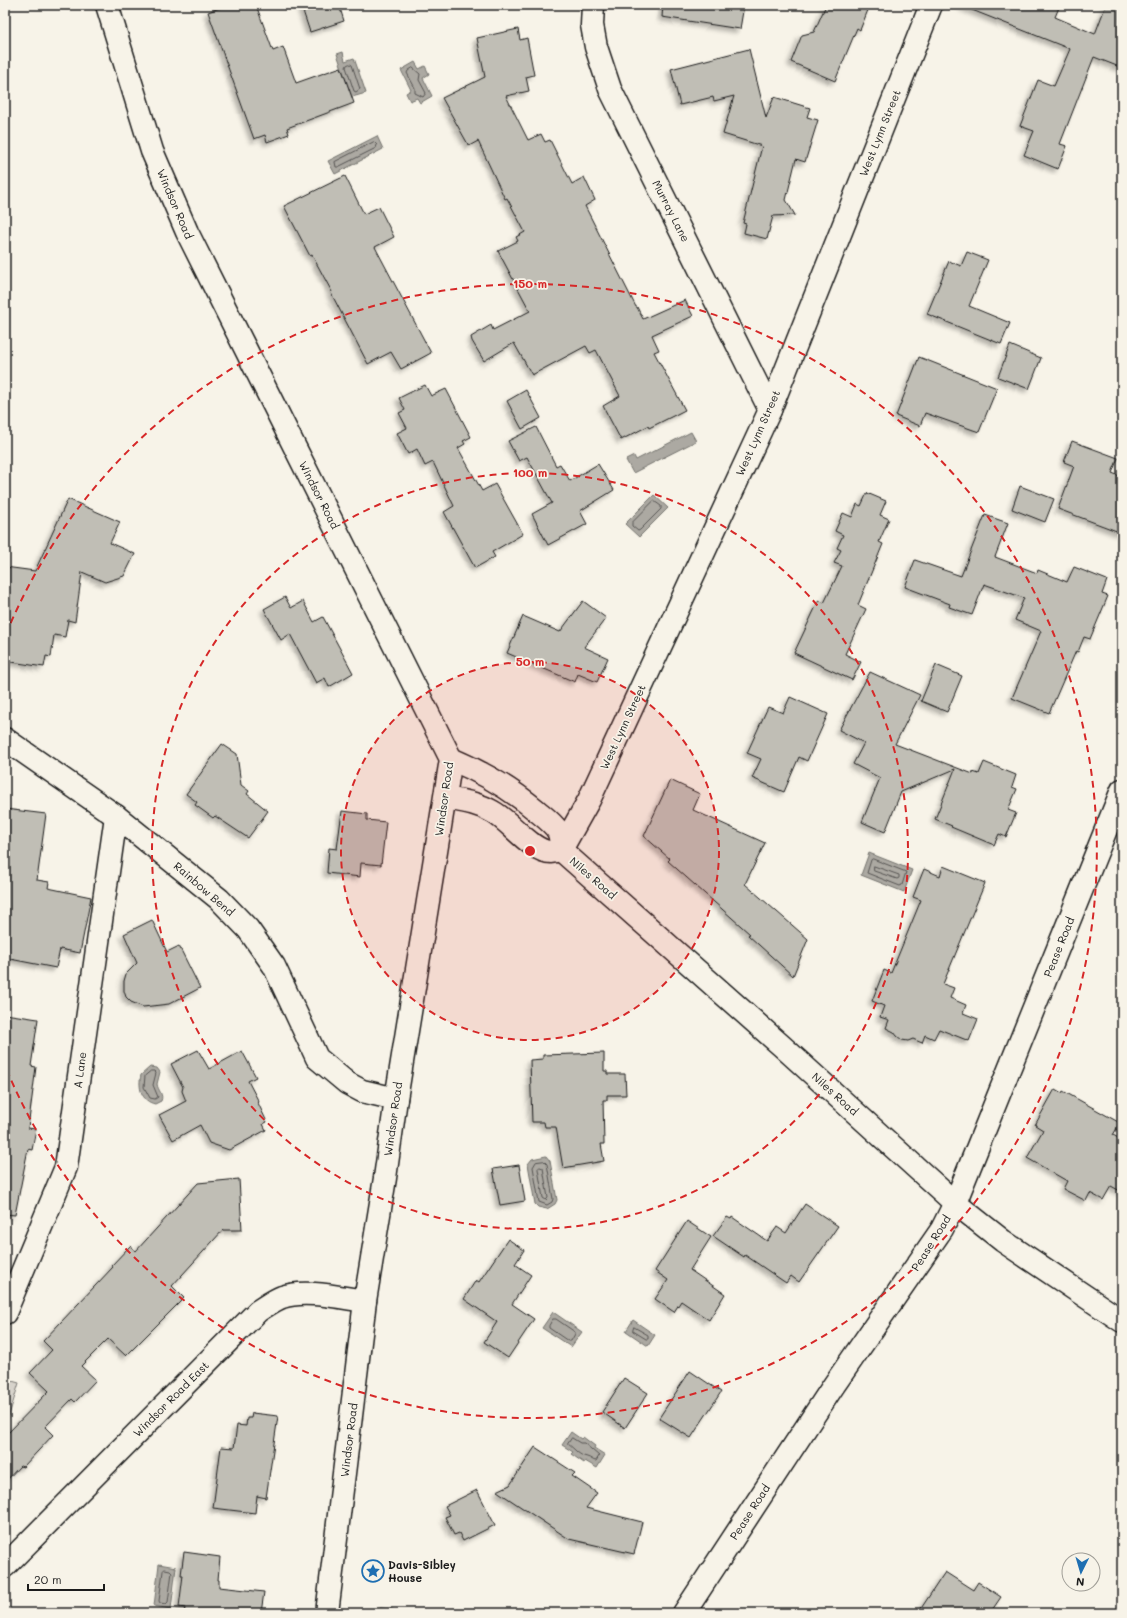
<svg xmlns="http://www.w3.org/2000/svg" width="1127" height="1618" font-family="Mali,sans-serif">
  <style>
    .green { fill: #d7d3cb; stroke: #7a7874 }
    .water { fill: #aca9a2; stroke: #72716c }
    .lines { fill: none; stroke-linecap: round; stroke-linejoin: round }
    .shore { stroke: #565452; stroke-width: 1 }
    .building { fill: #c0beb5; stroke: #1c1c1c; filter: url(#shadow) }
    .street-casing { stroke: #1c1c1c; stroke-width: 25 }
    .street { stroke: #f7f3e8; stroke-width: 22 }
    .ring { fill: none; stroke: #d62828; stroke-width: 2; stroke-dasharray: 7 5 }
    .labels { text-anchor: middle; stroke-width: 3.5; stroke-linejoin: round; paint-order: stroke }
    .street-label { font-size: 11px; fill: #1c1c1c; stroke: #f7f3e8 }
    .poi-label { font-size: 11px; font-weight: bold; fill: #1c1c1c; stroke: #f7f3e8; text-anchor: start }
    .centre { fill: #d62828; stroke: #f7f3e8; stroke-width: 2 }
    .ring-label { font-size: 12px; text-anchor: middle; font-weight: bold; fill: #d62828; stroke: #f7f3e8; stroke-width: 3.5; stroke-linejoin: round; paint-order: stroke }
  </style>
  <defs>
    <filter id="shadow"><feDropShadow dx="-3.5" dy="3.5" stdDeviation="2" flood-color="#0004"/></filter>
  </defs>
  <rect width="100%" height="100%" fill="#f7f3e8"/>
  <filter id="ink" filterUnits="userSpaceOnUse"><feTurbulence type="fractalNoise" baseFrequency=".025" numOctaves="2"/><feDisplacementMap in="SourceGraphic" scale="8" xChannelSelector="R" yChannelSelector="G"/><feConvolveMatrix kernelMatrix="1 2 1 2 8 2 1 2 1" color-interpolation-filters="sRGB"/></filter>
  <g filter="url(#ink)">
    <!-- green -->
    <path class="green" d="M5 1379 19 1383 5 1428Z"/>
    <!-- water -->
    <g class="water">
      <path d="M343 52 345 61 354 58 366 93 352 97 337 54Z"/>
      <path d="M415 62 419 69 425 66 429 74 423 78 432 96 420 103 417 98 410 101 406 93 411 90 401 70Z"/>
      <path d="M377 136 383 149 335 174 328 161Z"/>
      <path d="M691 432 696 441 633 473 626 460 634 456 636 460Z"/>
      <path d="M654 495 668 508 639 537 625 524Z"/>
      <path d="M869 853 912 870 904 892 861 875Z"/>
      <path d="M150 1067 157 1068 160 1072 157 1084C158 1091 164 1094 161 1101L155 1104C141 1101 138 1087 141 1075Z"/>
      <path d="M546 1156 550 1161 557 1200 555 1204 547 1209 538 1207 535 1204 528 1164 532 1159Z"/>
      <path d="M553 1312 582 1332 571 1347 542 1328Z"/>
      <path d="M633 1320 655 1335 648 1346 626 1331Z"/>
      <path d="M571 1432 581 1439 583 1437 595 1446 594 1448 605 1455 597 1468 585 1461 584 1463 571 1454 573 1452 562 1445Z"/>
      <path d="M159 1564 176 1567 171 1609 154 1606Z"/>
      <path d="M380 1608 392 1609 397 1613H374Z"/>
    </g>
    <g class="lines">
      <!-- shore -->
      <g class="shore">
        <path d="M350 64 352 65 360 89 356 92 354 91 346 67 347 65Z"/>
        <path d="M413 68 420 74 419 80 426 93 423 97 415 93V88L407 73 408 71Z"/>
        <path d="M374 142 377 145 376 148 338 167H336L335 162Z"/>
        <path d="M654 501 661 506V509L640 530 638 531 632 526V523Z"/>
        <path d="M873 859 906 872 902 885 900 886 867 873 871 860Z"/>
        <path d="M874 866 899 875V878L897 879 874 871Z"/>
        <path d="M151 1071H154L156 1073 153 1085 158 1097 155 1099 150 1098 144 1087 145 1076Z"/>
        <path d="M544 1161 547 1164 553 1199 552 1202 547 1205 539 1202 533 1167 536 1162Z"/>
        <path d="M540 1167 543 1168 548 1198 546 1200 543 1198 538 1169Z"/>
        <path d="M553 1319H556L575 1332V1334L571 1341H568L549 1328V1326Z"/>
        <path d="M634 1327 648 1335V1339H646L633 1331Z"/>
        <path d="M572 1438 580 1443H584L599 1456 596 1461C593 1461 591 1458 587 1457 578 1455 576 1450 568 1444Z"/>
        <path d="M165 1569 170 1570 172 1572 168 1602 166 1604 160 1603 159 1601 163 1571Z"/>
      </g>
    </g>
    <!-- building -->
    <g class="building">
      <path d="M228 5H256L273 51 283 47 296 83 341 67 354 103 287 128 289 134 267 142 265 135 254 139 208 12Z"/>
      <path d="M301 5H339L344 21 310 32Z"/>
      <path d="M663 5H744L740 29 662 17Z"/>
      <path d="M826 5H870L860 30 857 28 835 81 791 62 802 35 814 32Z"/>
      <path d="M962 5H1060L1055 17 1095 34 1106 5H1122V68L1094 57 1060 144 1067 146 1058 169 1024 155 1034 131 1020 126 1038 80 1054 86 1070 49 962 6Z"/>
      <path d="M518 29 520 40 527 38 534 75 526 77 529 91 506 96 528 140 541 134 545 142 550 140 572 184 584 177 595 200 585 206 636 307H637L643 319 685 300 693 316 652 335 659 350 654 352 685 410 649 428 648 426 621 440 603 406 620 396 596 350 590 353 586 346 532 375 514 343 484 361 472 341 471 337 491 325 493 330 530 311 498 251 518 241 516 237 525 232 507 198 505 199 478 141 469 146 442 98 485 77 477 38Z"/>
      <path d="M749 49 766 118 774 97 810 108 807 117 818 120 805 162 796 159 786 200 795 215 773 216 767 239 744 233 746 224 743 223 762 146 723 134 734 96 714 101 713 97 680 105 671 69Z"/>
      <path d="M345 176 364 214 379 207 394 237 375 247 431 353 401 369 391 352 368 364 331 293 332 292 312 255 310 256 284 206Z"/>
      <path d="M967 252 988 260 969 306 1010 323 1001 344 927 314 949 261 961 266Z"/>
      <path d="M1010 345 1041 358 1029 389 998 377Z"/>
      <path d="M919 357 997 388 979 432 925 413 920 426 896 416Z"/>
      <path d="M425 385 431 396 446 389 471 437 463 441 465 444 458 448 482 491 495 484 523 534 492 552 495 557 475 568 444 512 454 506 433 462 425 466 417 449 408 454 397 433 407 428 399 413 405 410 399 398Z"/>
      <path d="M526 390 541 418 522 429 507 401Z"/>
      <path d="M536 427 556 466 560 464 570 481 598 464 614 490 580 511 587 524 548 545 532 514 552 503 527 457 519 461 508 441Z"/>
      <path d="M1072 441 1118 458 1112 473 1122 477V533L1058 509 1074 466 1064 462Z"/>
      <path d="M1020 486 1054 499 1045 522 1012 509Z"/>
      <path d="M867 493 886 501 880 515 889 519 879 542 883 544 858 605 866 609 845 654 861 662 852 680 794 653 819 600 824 603 842 566 834 563 841 550 837 548 843 535 835 531 843 513 852 517 857 504 861 506Z"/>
      <path d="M68 499 120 522 110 543 135 554 124 576 105 582 82 572 75 622 68 620 65 637 54 635 51 657 46 656 44 667 5 661V567L35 571Z"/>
      <path d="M985 515 1008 523 995 557 1037 573 1038 570 1067 582 1074 567 1107 580 1102 594 1108 596 1090 639 1084 637 1078 652 1076 651 1049 713 1012 698 1041 631 1015 620 1024 598 984 584 972 615 949 607 950 604 905 587 915 560 961 576Z"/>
      <path d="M285 597 291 608 303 601 314 622 323 617 353 673 329 687 325 678 316 683 290 634 281 640 264 609Z"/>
      <path d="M583 601 606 618 584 647 608 658 597 682 578 674 575 682 507 653 523 616 560 632Z"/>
      <path d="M936 665 962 676 947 712 921 701Z"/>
      <path d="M870 672 920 695 895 744 973 774V772L979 774 984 762 1016 775 1012 787 1017 789 1008 810 1016 813 1006 837 999 834 994 845 951 827 952 826 935 819 955 769 901 792 885 832 862 822 880 778 853 764 864 743 839 730Z"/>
      <path d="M790 697 828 714 807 761 799 757 784 792 752 778 761 759 747 753 768 707 783 713Z"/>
      <path d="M222 744 237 754 241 785 249 791 247 794 268 811 248 838 215 816 213 818 195 805 197 802 186 794Z"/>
      <path d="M670 780 700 794 693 810 765 843 745 884 808 939 793 976 748 935 750 934 668 861 670 859 644 836Z"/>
      <path d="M5 809 46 814 37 880 49 882 48 888 91 897 80 953 60 949 56 968 5 958Z"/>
      <path d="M342 811 367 814V820L386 822 381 865 361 863 360 877 327 873 329 848 337 849Z"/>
      <path d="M943 866 985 883 943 984 954 988 950 998 966 1005 963 1013 978 1019 969 1041 939 1029 934 1039 925 1035 922 1043 913 1039 908 1041 902 1040 897 1036 894 1032 886 1028 889 1020 880 1017 884 1006 872 1001 884 970 891 973 921 900 913 897 924 869 940 876Z"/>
      <path d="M152 920 167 952 179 946 200 988 169 1004 143 1007 131 1002 126 997 124 991V981L126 974 137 963 124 934Z"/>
      <path d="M5 1014 38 1019 31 1066 36 1067 28 1128 36 1129 32 1150 28 1149 15 1215 5 1214Z"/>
      <path d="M198 1050 209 1069 242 1051 256 1077 248 1081 259 1102 258 1103 267 1122 263 1124 266 1130 229 1150 209 1143 200 1125 173 1140 159 1115 186 1101 182 1091 183 1087 171 1064Z"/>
      <path d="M604 1053V1071H607V1074H625L626 1095H607V1100H603L604 1144H601L604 1161 563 1168 556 1127H545L544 1122H532L530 1060 543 1059V1055Z"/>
      <path d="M1055 1089 1062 1093 1063 1091 1120 1123 1113 1135 1122 1140V1192L1111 1186 1103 1200 1090 1193 1086 1201 1063 1189 1067 1181 1027 1158 1043 1130 1035 1125Z"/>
      <path d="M519 1165 525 1201 500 1205 493 1169Z"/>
      <path d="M239 1179 242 1230H223L172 1286 184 1298 126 1356 108 1339 81 1366 96 1380 75 1402 72 1399 45 1427 53 1435 23 1467 20 1466 5 1482V1436L49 1391 30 1373 52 1350 43 1341 113 1267 111 1266 130 1246 136 1251 198 1183Z"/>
      <path d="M805 1204 838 1226 799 1282 791 1276 786 1283 745 1255 744 1257 713 1236 727 1217 731 1219 732 1217 767 1241 777 1227 786 1233Z"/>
      <path d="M687 1221 711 1237 690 1270 725 1294 709 1320 681 1301 674 1312 655 1299 668 1280 655 1271Z"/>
      <path d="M508 1239 524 1250 515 1264 531 1275 512 1304 534 1319 508 1358 484 1342 497 1322 464 1299 476 1280 479 1282Z"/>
      <path d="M690 1371 721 1392 691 1438 659 1418Z"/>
      <path d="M624 1378 648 1393 625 1428 602 1412Z"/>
      <path d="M252 1413 278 1416 266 1498 257 1496 255 1513 213 1508 221 1447 234 1448 237 1425 246 1426 247 1418H251Z"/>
      <path d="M535 1447 575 1473 572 1476 597 1493 586 1508 642 1522 634 1554 569 1539 497 1491 510 1485Z"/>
      <path d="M477 1490 495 1525 463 1541 459 1533 454 1535 445 1517 450 1515 445 1506Z"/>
      <path d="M184 1552 220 1557 218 1580H219V1587L264 1592 261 1613H184L185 1608 179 1607 183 1575H181Z"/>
      <path d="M945 1572 973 1590 978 1582 1001 1597 990 1613H918Z"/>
    </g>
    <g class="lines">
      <!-- street casing -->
      <g class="street-casing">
        <g id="street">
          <path d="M107 5 152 151 187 232 451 759 396 1099 385 1178 365 1301 327 1613"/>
          <path d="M593 5 592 25 596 47 610 89 770 410"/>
          <path d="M5 739 116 816 219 899 248 929 274 966 317 1058 347 1083 362 1091 396 1099"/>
          <path d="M451 759C482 772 510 788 536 810 543 816 553 823 558 831 561 837 561 843 561 850L783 1047 955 1203 1003 1241 1122 1321"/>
          <path d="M446 798C462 801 478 803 493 812 510 821 532 852 551 852 554 852 558 850 561 850"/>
          <path d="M561 850 589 800 770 410 931 5"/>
          <path d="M5 1313 66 1167 116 816"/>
          <path d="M5 1566 258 1311C266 1306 274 1300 282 1297 305 1289 342 1298 365 1301"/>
          <path d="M684 1613 834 1385 942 1229 955 1203 1122 790"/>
        </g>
      </g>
      <!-- street -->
      <use href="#street" class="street"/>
    </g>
  </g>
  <!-- distance rings -->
  <circle cx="530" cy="851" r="189" fill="#d62828" fill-opacity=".12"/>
  <g class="ring">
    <circle cx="530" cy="851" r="189"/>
    <circle cx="530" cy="851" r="378"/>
    <path d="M6 634A567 567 0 1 1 6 1068"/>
  </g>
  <!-- icons -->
  <defs>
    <g id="sight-ring" transform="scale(1.15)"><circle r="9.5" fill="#f7f3e8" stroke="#1f6fb2" stroke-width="1.5"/><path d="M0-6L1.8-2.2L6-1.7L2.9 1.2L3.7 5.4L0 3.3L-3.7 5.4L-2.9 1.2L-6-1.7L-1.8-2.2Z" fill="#1f6fb2"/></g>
  </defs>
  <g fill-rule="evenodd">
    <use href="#sight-ring" x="373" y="1571"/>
  </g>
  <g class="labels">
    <!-- street labels -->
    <g class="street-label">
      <text transform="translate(880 133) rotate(-68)" y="4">West Lynn Street</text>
      <text transform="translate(175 204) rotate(67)" y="4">Windsor Road</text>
      <text transform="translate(671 211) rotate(63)" y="4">Murray Lane</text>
      <text transform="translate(758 433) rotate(-66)" y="4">West Lynn Street</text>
      <text transform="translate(319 495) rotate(63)" y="4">Windsor Road</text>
      <text transform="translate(623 727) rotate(-65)" y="4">West Lynn Street</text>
      <text transform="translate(444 799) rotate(-82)" y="4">Windsor Road</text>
      <text transform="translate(593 878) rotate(41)" y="4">Niles Road</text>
      <text transform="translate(204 889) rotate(41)" y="4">Rainbow Bend</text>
      <text transform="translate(1059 947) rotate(-68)" y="4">Pease Road</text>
      <text transform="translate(80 1070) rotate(-82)" y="4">A Lane</text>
      <text transform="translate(835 1094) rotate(42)" y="4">Niles Road</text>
      <text transform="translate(393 1119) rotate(-82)" y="4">Windsor Road</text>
      <text transform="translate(931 1243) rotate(-58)" y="4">Pease Road</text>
      <text transform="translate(171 1399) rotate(-45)" y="4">Windsor Road East</text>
      <text transform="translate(349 1440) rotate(-83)" y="4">Windsor Road</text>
      <text transform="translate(750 1512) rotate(-57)" y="4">Pease Road</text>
    </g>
    <!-- poi labels -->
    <g class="poi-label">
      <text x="388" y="1569">Davis-Sibley<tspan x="388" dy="13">House</tspan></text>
    </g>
  </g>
  <circle cx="530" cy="851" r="6" class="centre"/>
  <g class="ring-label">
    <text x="530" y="288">150 m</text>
    <text x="530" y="477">100 m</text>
    <text x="530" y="666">50 m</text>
  </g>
  <!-- margin -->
  <rect width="1127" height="1618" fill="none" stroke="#f7f3e8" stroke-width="20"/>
  <rect x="10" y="10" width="1107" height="1598" fill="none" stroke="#1c1c1c" stroke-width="1.5" filter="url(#ink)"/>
  <!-- north arrow -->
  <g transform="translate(1081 1572) rotate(185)"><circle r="19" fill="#f7f3e8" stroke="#9f9d96"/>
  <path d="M0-3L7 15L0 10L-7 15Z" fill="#1f6fb2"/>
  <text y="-6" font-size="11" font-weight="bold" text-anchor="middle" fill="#1c1c1c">N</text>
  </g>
  <!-- scale -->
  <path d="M28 1584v6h76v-6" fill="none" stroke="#1c1c1c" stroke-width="2"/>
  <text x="34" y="1584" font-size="12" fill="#1c1c1c" stroke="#f7f3e8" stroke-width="3" paint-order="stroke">20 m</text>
</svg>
